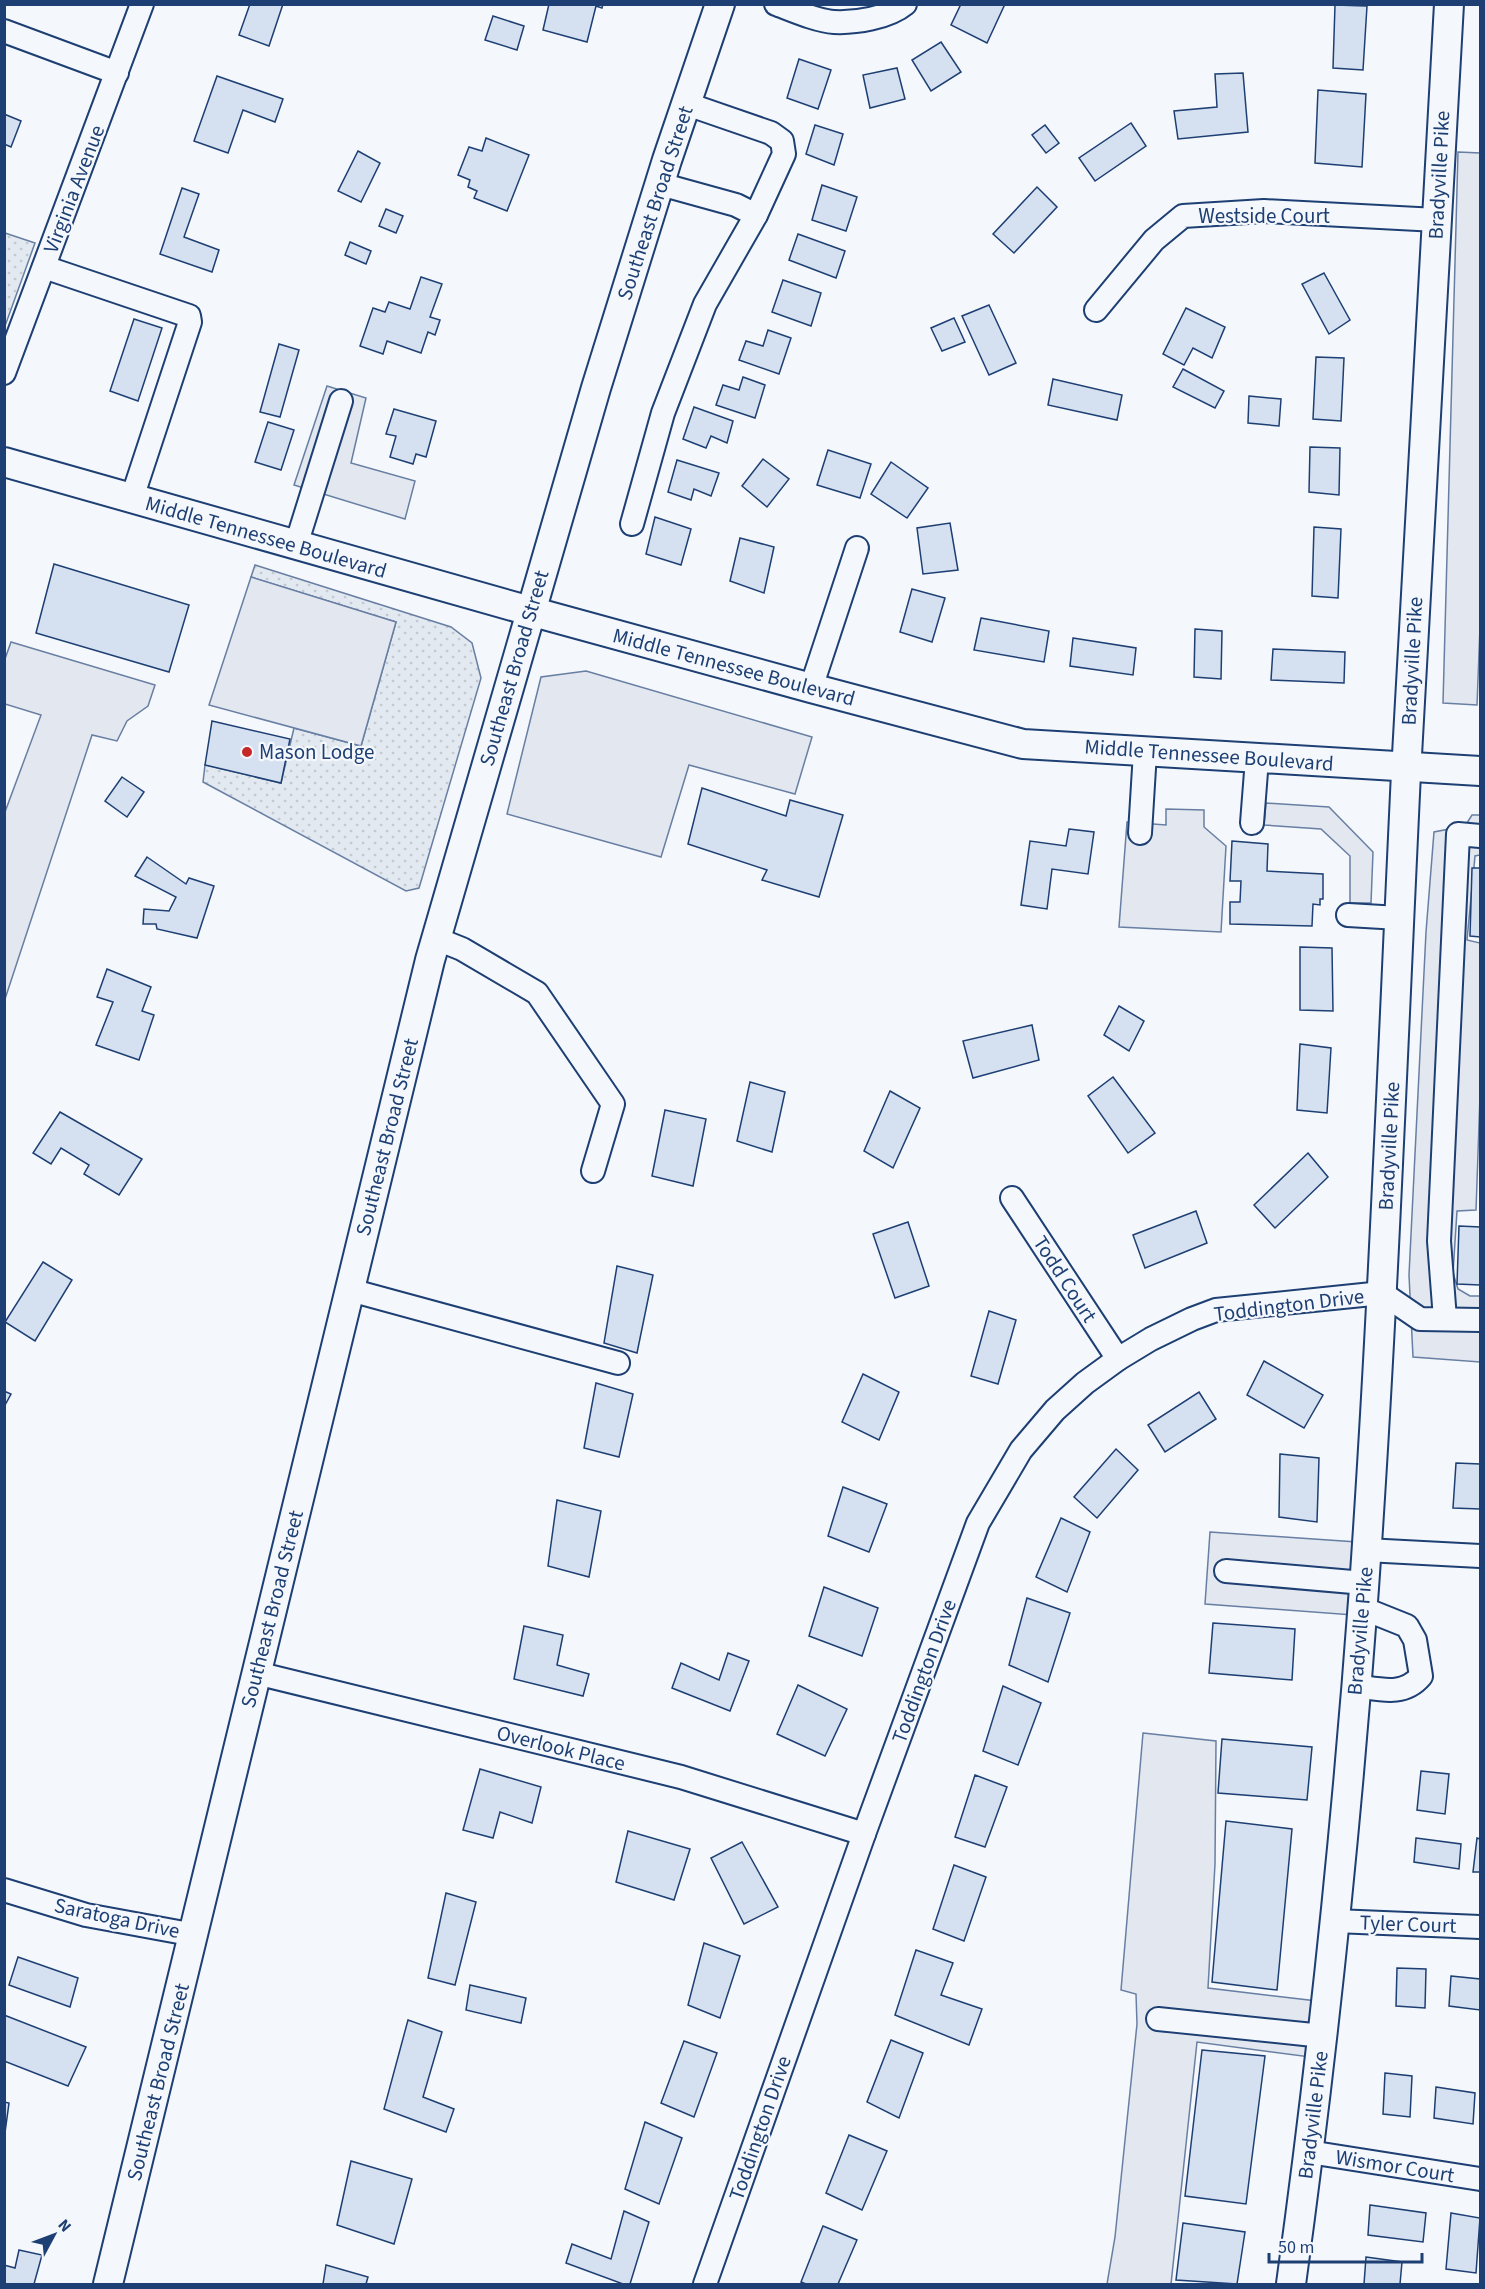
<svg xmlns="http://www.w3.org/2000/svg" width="1485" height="2289" font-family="'Source Sans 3',sans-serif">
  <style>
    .grass { fill: url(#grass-dots); stroke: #687fa3; stroke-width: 1.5 }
    .parking { fill: #e3e8f0; stroke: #687fa3; stroke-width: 1.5 }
    .building { fill: #d5e0f0; stroke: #1d3f73; stroke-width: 1.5 }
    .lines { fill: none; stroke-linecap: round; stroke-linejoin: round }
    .minor-casing { stroke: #1d3f73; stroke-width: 26 }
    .major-casing { stroke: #1d3f73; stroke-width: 32 }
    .minor { stroke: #f4f7fb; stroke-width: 22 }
    .major { stroke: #f4f7fb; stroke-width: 28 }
    .poi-dot { fill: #c62828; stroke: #f4f7fb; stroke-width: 2 }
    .labels { text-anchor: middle; stroke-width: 4.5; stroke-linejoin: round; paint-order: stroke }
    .street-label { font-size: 21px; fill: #1d3f73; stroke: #f4f7fb }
    .poi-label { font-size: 21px; fill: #1d3f73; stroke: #f4f7fb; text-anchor: start }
  </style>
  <defs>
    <pattern id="grass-dots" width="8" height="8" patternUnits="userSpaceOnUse" patternTransform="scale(1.5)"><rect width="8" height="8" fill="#e3e9f0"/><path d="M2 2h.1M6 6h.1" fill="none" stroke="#c2c9d1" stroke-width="1.8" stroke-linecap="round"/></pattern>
  </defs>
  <rect width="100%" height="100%" fill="#f4f7fb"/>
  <!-- grass -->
  <g class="grass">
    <path d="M5 233 35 243 5 326 4 233Z"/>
    <path d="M255 565 451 627 472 643 481 678 419 888 406 891 203 782 205 765 281 783 294 728 361 746 396 622 251 577Z"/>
  </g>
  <!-- parking -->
  <g class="parking">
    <path d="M1458 152 1480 153V627L1477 705 1443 703Z"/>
    <path d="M327 386 366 398 351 463 415 481 405 519 294 485Z"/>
    <path d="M251 577 396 622 361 746 209 705Z"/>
    <path d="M11 642 155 685 148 706 127 721 117 741 92 735 5 999V812L41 715 5 704V659Z"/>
    <path d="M586 671 812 737 795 794 689 765 661 857 507 814 541 677Z"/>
    <path d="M1266 803 1329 807 1373 852 1371 903H1350V856L1321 829 1264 825Z"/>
    <path d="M1166 809 1204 810V827L1226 846 1221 932 1119 927 1127 822 1166 825Z"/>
    <path d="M1472 815H1480V855L1475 856 1467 940 1480 943V1096L1476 1210 1457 1211 1453 1273 1458 1289 1470 1296H1480V1362L1413 1357 1409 1275 1426 932 1434 832 1465 826Z"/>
    <path d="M1210 1532 1357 1542 1353 1615 1205 1604Z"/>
    <path d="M1143 1733 1216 1741 1215 1864 1208 1988 1317 2001 1310 2057 1197 2042 1171 2284H1107L1115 2237 1137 2024 1136 1994 1121 1990Z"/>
  </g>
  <!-- building -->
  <g class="building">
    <path d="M250 4H283L269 46 239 35Z"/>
    <path d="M549 4H603L602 8 596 6 587 42 543 30Z"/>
    <path d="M961 4H1005L987 43 951 25Z"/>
    <path d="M1335 5 1367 6 1363 70 1333 68Z"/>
    <path d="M493 16 524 26 517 50 485 40Z"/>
    <path d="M941 42 961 72 931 91 912 60Z"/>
    <path d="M799 59 831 70 818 109 787 98Z"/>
    <path d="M897 68 905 99 870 108 863 75Z"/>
    <path d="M1243 73 1248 132 1178 139 1174 111 1217 107 1215 74Z"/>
    <path d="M217 76 283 99 275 122 243 110 228 153 194 141Z"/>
    <path d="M1318 90 1366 94 1362 167 1315 163Z"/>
    <path d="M4 114 21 121 11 147 4 144Z"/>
    <path d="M1131 123 1146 146 1095 181 1079 158Z"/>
    <path d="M815 125 843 134 834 165 806 154Z"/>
    <path d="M1045 125 1059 143 1046 153 1032 135Z"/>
    <path d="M486 138 529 155 507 211 474 198 477 191 468 187 470 180 458 175 469 147 482 151Z"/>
    <path d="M358 151 380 163 361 202 338 191Z"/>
    <path d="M822 185 857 197 846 231 812 220Z"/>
    <path d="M1037 187 1057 207 1014 253 993 234Z"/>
    <path d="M182 188 199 194 184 237 219 250 212 272 160 254Z"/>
    <path d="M386 209 403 216 396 233 379 226Z"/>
    <path d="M798 234 845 251 836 278 789 260Z"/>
    <path d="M350 242 371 251 366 264 345 255Z"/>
    <path d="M1324 273 1350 320 1329 334 1302 284Z"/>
    <path d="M421 277 442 284 430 317 440 320 435 335 428 332 421 353 387 341 383 354 360 346 373 308 385 312 389 302 410 309Z"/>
    <path d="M783 280 821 293 811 326 772 312Z"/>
    <path d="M989 305 1016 363 989 375 962 316Z"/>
    <path d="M1186 308 1225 327 1212 358 1193 348 1184 365 1163 354Z"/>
    <path d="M954 318 965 342 942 351 931 328Z"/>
    <path d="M134 319 162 328 138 401 110 391Z"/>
    <path d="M768 330 791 338 779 374 739 360 746 341 763 346Z"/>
    <path d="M279 344 299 350 280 417 260 412Z"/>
    <path d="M1316 357 1344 358 1341 421 1313 419Z"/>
    <path d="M1183 369 1224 391 1215 408 1173 387Z"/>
    <path d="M743 377 765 385 755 418 716 405 723 385 739 390Z"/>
    <path d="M1053 379 1122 395 1117 420 1048 405Z"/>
    <path d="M1249 396 1281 399 1279 426 1248 423Z"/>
    <path d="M694 407 733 421 727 443 711 436 706 448 683 439Z"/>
    <path d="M394 409 436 421 426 457 416 454 413 464 390 457 396 436 386 434Z"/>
    <path d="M268 422 294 430 281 470 255 462Z"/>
    <path d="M1310 447 1340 448 1339 495 1309 492Z"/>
    <path d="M828 450 871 464 860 498 817 485Z"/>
    <path d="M763 459 789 479 767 507 742 486Z"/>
    <path d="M677 460 719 473 711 496 694 489 691 500 668 492Z"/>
    <path d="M891 462 928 488 907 518 871 494Z"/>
    <path d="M655 517 691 529 681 565 646 554Z"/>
    <path d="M950 523 958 570 923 574 917 528Z"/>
    <path d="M1314 527 1341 529 1338 598 1312 596Z"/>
    <path d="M740 538 774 547 764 593 730 581Z"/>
    <path d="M54 564 189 605 169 672 36 633Z"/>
    <path d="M912 589 945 598 932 642 900 632Z"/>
    <path d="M981 618 1049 631 1044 662 974 650Z"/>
    <path d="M1195 629 1222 631 1221 679 1194 677Z"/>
    <path d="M1073 638 1136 648 1133 675 1070 666Z"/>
    <path d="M1273 649 1345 652 1344 683 1271 680Z"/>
    <path d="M212 721 290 739 281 783 205 765Z"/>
    <path d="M122 777 144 792 127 817 105 801Z"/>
    <path d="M702 788 786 816 790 800 843 815 819 897 762 880 767 870 688 844Z"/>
    <path d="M1069 829 1094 832 1088 874 1052 869 1047 909 1021 905 1030 841 1066 846Z"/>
    <path d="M1232 841 1268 844 1267 871 1323 874V899H1320V905L1313 904 1312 926 1230 924V902H1240L1241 881H1230Z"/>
    <path d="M147 857 186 884 189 878 214 886 197 938 157 929 156 924H143L144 909 169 911 176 897 135 876Z"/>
    <path d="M1472 868H1480V937L1470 936Z"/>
    <path d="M1300 947 1332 948 1333 1011 1300 1010Z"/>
    <path d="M107 969 151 987 142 1011 154 1015 139 1060 96 1045 113 1002 97 997Z"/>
    <path d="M1119 1006 1144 1021 1129 1051 1104 1035Z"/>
    <path d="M1032 1025 1039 1060 973 1078 963 1041Z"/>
    <path d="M1300 1044 1331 1048 1327 1113 1297 1110Z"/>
    <path d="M1113 1077 1155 1133 1128 1153 1088 1096Z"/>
    <path d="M750 1082 785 1092 772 1152 737 1141Z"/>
    <path d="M890 1091 920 1108 893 1168 864 1151Z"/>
    <path d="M665 1110 706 1119 693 1186 652 1176Z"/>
    <path d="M60 1112 142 1159 119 1195 84 1174 89 1165 61 1148 51 1164 33 1153Z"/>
    <path d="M1308 1153 1328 1177 1275 1228 1254 1205Z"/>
    <path d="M1196 1211 1207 1243 1145 1268 1133 1235Z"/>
    <path d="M908 1222 929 1286 895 1298 873 1234Z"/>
    <path d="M1459 1226 1480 1227V1285L1457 1284Z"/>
    <path d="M43 1262 72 1280 35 1341 5 1322Z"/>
    <path d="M617 1266 653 1275 637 1353 604 1343Z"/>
    <path d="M989 1311 1016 1320 998 1384 971 1376Z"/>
    <path d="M1264 1361 1323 1395 1304 1428 1247 1395Z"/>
    <path d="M863 1374 899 1392 879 1440 842 1422Z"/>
    <path d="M596 1383 633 1394 619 1457 584 1448Z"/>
    <path d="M4 1391 11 1394 4 1407Z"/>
    <path d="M1199 1392 1216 1419 1165 1452 1148 1425Z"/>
    <path d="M1116 1449 1138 1470 1097 1518 1074 1497Z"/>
    <path d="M1280 1454 1319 1458 1317 1522 1279 1517Z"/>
    <path d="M1456 1463 1480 1464V1509L1453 1508Z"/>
    <path d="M843 1487 887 1504 869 1552 828 1536Z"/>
    <path d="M557 1500 601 1511 589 1577 548 1566Z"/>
    <path d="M1061 1518 1090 1532 1067 1592 1036 1577Z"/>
    <path d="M824 1587 878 1608 862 1656 809 1636Z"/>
    <path d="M1027 1598 1070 1613 1048 1682 1009 1665Z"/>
    <path d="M1213 1623 1295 1629 1292 1680 1209 1673Z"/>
    <path d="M524 1626 563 1635 557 1665 589 1674 583 1696 514 1679Z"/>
    <path d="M728 1653 749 1661 730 1711 672 1688 681 1663 719 1680Z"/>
    <path d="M798 1685 847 1709 825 1756 777 1734Z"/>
    <path d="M1003 1686 1041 1703 1018 1765 983 1751Z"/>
    <path d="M1222 1739 1312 1747 1307 1800 1218 1793Z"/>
    <path d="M480 1769 541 1787 532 1823 500 1812 493 1838 463 1830Z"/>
    <path d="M1421 1771 1449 1774 1445 1814 1417 1810Z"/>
    <path d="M975 1775 1007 1787 985 1847 955 1837Z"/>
    <path d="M1226 1821 1292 1829 1277 1990 1212 1982Z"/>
    <path d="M628 1831 690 1849 674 1900 616 1882Z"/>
    <path d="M1416 1838 1461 1844 1459 1869 1414 1862Z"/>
    <path d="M1477 1838 1480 1839V1872H1473Z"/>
    <path d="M742 1842 778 1907 744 1924 711 1858Z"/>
    <path d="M954 1865 986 1877 964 1941 933 1929Z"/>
    <path d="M446 1893 476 1902 455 1985 428 1978Z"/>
    <path d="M704 1943 740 1956 720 2018 688 2005Z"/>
    <path d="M916 1950 953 1963 941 1995 982 2009 969 2045 895 2015Z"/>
    <path d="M18 1957 78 1978 70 2007 9 1985Z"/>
    <path d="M1397 1968 1426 1969 1425 2008 1396 2006Z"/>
    <path d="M1451 1976 1480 1979V2010L1449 2006Z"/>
    <path d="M470 1985 526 1998 521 2023 466 2010Z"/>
    <path d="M4 2015 86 2047 68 2086 4 2061Z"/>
    <path d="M408 2020 442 2032 423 2097 454 2109 446 2132 384 2109Z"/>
    <path d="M891 2040 923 2053 899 2118 867 2102Z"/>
    <path d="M684 2041 717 2053 694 2117 661 2103Z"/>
    <path d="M1202 2050 1265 2056 1246 2204 1185 2196Z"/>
    <path d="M1385 2073 1412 2076 1410 2117 1383 2114Z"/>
    <path d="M1436 2087 1475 2093 1473 2124 1434 2118Z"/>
    <path d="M4 2102 9 2103 4 2140Z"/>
    <path d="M645 2122 682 2138 659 2204 625 2189Z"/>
    <path d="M849 2135 887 2151 862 2210 826 2193Z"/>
    <path d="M351 2161 412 2179 394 2244 337 2225Z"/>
    <path d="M1370 2205 1426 2213 1423 2242 1368 2235Z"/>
    <path d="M624 2211 649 2222 630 2284H623L566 2263 572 2244 611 2259Z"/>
    <path d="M1451 2213 1480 2218 1476 2273 1446 2269Z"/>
    <path d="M1183 2223 1245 2232 1237 2284 1176 2280Z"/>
    <path d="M823 2226 857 2240 838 2284H806L801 2282Z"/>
    <path d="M19 2250 42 2255 34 2284H4V2265L15 2268Z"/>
    <path d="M1366 2257 1402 2262 1400 2284H1364Z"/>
    <path d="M326 2265 368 2277 366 2284H323Z"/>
  </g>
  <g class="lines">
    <!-- minor casing -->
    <g class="minor-casing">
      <g id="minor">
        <path d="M776 4C792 10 817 21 834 22 855 23 888 18 905 4"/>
        <path d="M4 31 117 73"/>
        <path d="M660 184 736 205 756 215"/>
        <path d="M44 267 189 316 190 322 132 498"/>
        <path d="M1096 310 1154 240 1183 216 1264 211 1437 220"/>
        <path d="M4 373 142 4"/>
        <path d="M632 524 663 413 705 304 756 215 784 154 782 141 771 133 687 104"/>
        <path d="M296 545 341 401"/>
        <path d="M811 688 857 548"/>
        <path d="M1252 823 1257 759"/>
        <path d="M1140 833 1145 752"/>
        <path d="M1348 915 1399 918"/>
        <path d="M437 939 462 949 537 993 613 1104 593 1171"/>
        <path d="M1012 1198 1118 1359"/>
        <path d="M350 1290 618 1363"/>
        <path d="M1445 1319 1439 1241 1458 834 1480 836"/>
        <path d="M1366 1550 1480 1556"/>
        <path d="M1226 1571 1364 1583"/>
        <path d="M256 1673 681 1777 864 1834"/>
        <path d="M1355 1686C1380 1689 1403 1697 1421 1676L1415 1640 1407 1626 1362 1608"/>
        <path d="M4 1890 86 1915 195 1935"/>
        <path d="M1335 1921 1480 1927"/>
        <path d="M1158 2019 1323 2036"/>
        <path d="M1309 2152 1480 2179"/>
        <path d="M705 2284 864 1834 978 1523 1021 1450 1055 1410 1085 1383 1118 1359 1151 1339 1192 1319 1216 1310 1382 1293 1420 1319 1480 1320"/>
      </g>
    </g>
    <!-- major casing -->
    <g class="major-casing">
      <g id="major">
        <path d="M4 462 530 611 811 688 1023 744 1480 771"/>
        <path d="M108 2284 430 960 596 388 667 160 720 4"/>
        <path d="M1291 2284C1323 2053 1347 1821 1364 1588 1383 1316 1393 1045 1406 773 1418 517 1434 261 1449 4"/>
      </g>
    </g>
    <!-- minor -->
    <use href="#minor" class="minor"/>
    <!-- major -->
    <use href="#major" class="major"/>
  </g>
  <!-- markers -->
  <circle class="poi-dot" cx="247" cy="752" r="6"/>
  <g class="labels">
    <!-- street labels -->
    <g class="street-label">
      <text transform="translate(1439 175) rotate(-87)" y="7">Bradyville Pike</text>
      <text transform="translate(74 189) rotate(-69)" y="7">Virginia Avenue</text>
      <text transform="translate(655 203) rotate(-72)" y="7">Southeast Broad Street</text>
      <text x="1264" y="223">Westside Court</text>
      <text transform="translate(266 537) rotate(16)" y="7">Middle Tennessee Boulevard</text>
      <text transform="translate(1412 661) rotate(-87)" y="7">Bradyville Pike</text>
      <text transform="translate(734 667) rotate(15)" y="7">Middle Tennessee Boulevard</text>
      <text transform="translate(514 668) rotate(-74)" y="7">Southeast Broad Street</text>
      <text transform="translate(1209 755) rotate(4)" y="7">Middle Tennessee Boulevard</text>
      <text transform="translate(387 1137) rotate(-76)" y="7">Southeast Broad Street</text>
      <text transform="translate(1389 1146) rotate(-87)" y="7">Bradyville Pike</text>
      <text transform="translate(1065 1279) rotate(57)" y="7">Todd Court</text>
      <text transform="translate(1289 1305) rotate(-7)" y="7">Toddington Drive</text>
      <text transform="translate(272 1609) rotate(-76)" y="7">Southeast Broad Street</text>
      <text transform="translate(1360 1631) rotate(-85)" y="7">Bradyville Pike</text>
      <text transform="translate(924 1671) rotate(-70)" y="7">Toddington Drive</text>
      <text transform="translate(561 1748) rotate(14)" y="7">Overlook Place</text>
      <text transform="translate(117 1918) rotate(12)" y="7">Saratoga Drive</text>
      <text transform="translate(1408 1924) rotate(2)" y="7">Tyler Court</text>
      <text transform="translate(158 2082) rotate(-76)" y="7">Southeast Broad Street</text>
      <text transform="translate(1313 2115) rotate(-83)" y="7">Bradyville Pike</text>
      <text transform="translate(760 2128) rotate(-71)" y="7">Toddington Drive</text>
      <text transform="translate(1395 2166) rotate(9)" y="7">Wismor Court</text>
    </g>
    <!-- poi labels -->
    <g class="poi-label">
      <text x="259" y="759">Mason Lodge</text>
    </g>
  </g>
  <!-- border -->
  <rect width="1485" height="2289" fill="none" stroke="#1d3f73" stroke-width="12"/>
  <!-- north arrow -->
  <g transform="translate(54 2235) rotate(49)" stroke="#f4f7fb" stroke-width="4.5" paint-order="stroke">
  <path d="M0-4.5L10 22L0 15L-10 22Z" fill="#1d3f73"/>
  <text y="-9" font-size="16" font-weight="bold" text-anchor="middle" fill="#1d3f73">N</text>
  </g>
  <!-- scale -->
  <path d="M1269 2253v9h153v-9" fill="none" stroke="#1d3f73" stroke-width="3"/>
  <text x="1278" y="2253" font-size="18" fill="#1d3f73" stroke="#f4f7fb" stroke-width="4.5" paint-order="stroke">50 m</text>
</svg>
